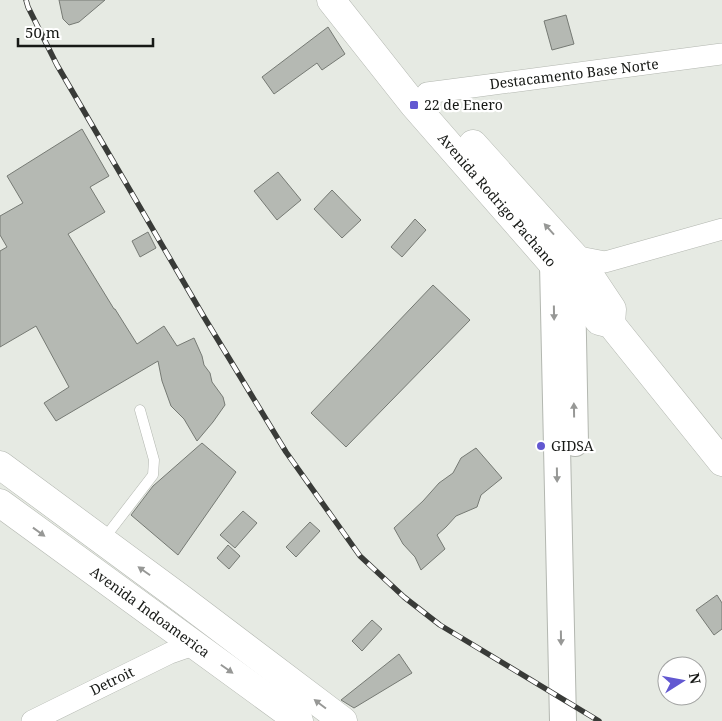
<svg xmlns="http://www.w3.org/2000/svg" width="722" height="721" font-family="'Noto Serif',serif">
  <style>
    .building { fill: #b5b9b3; stroke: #767a74 }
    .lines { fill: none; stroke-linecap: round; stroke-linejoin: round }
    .service-casing { stroke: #b3b7b0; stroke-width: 11 }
    .minor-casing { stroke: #b3b7b0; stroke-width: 22 }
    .tertiary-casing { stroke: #b3b7b0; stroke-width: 28 }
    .primary-casing { stroke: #b3b7b0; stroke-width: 29 }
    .service { stroke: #fff; stroke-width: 10 }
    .minor { stroke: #fff; stroke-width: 21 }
    .tertiary { stroke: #fff; stroke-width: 26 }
    .primary { stroke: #fff; stroke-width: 28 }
    .rail-casing { stroke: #393b38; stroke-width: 5.5 }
    .rail { stroke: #fff; stroke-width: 4; stroke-dasharray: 11; stroke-linecap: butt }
    .oneway { fill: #979896 }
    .poi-dot { fill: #6258d1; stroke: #fff; stroke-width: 2 }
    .labels { text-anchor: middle; stroke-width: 4.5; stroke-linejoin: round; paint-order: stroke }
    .street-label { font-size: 14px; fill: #171916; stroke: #fff }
    .poi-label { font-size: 14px; fill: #171916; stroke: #fff; text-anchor: start }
  </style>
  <rect width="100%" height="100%" fill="#e6eae3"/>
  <!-- building -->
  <g class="building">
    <path d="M59 0H105L79 22 69 25 63 19Z"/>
    <path d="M566 15 574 44 552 50 544 21Z"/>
    <path d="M328 27 345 54 322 70 317 63 274 94 262 77Z"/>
    <path d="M82 129 109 176 90 187 105 212 68 234 114 309H115L137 344 164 326 177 346 194 338 202 356 204 365 210 373 212 382 223 397 225 405 213 422 197 441 184 419 171 406 162 381 158 361 56 421 44 403 69 387 36 326 0 347V251L7 247 0 235V216L23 203 7 176Z"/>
    <path d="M278 172 301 200 277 220 254 191Z"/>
    <path d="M332 190 361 220 342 238 314 209Z"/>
    <path d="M415 219 426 230 402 257 391 247Z"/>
    <path d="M148 232 156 248 140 257 132 241Z"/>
    <path d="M433 285 470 320 346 447 311 413Z"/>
    <path d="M202 443 236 472 178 555 131 515 153 486Z"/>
    <path d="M476 448 502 478 481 495 477 507 456 516 446 527 437 535 445 549 421 570 415 557 403 544 394 528 423 501 439 483 453 473 461 458Z"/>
    <path d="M243 511 257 523 235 548 220 535Z"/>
    <path d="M310 522 320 531 296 557 286 547Z"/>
    <path d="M228 545 240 556 229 569 217 558Z"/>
    <path d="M717 595 722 603V629L714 635 696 610Z"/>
    <path d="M372 620 382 629 362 651 352 641Z"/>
    <path d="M399 654 412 673 354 708 341 700Z"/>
  </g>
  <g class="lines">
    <!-- service casing -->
    <g class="service-casing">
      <path id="service" d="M103 540 153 475 154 460 140 410"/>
    </g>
    <!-- minor casing -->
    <g class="minor-casing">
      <g id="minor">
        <path d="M427 93 722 54"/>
        <path d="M574 256 605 262 722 229"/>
        <path d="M32 721 170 653 193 645"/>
      </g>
    </g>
    <!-- tertiary casing -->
    <g class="tertiary-casing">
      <g id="tertiary">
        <path d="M575 443 572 286 583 282"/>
        <path d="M563 721 553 264 566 259"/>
      </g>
    </g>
    <!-- primary casing -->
    <g class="primary-casing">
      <g id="primary">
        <path d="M331 0 414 105 572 286 599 321 611 324 722 462"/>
        <path d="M473 144 574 256 592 279 612 309 611 324"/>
        <path d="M0 465 183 600 343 721"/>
        <path d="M0 503 299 721"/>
      </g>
    </g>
    <!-- service -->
    <use href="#service" class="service"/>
    <!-- minor -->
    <use href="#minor" class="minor"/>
    <!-- tertiary -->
    <use href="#tertiary" class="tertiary"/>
    <!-- primary -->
    <use href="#primary" class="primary"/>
    <!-- rail casing -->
    <g class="rail-casing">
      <path id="rail" d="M26 0 28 7 57 65 204 317 286 452 360 556 404 597 440 625 599 721"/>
    </g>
    <!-- rail -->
    <use href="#rail" class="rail"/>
  </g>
  <!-- one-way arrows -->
  <defs><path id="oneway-solid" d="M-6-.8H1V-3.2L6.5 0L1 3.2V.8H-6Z" transform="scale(1.25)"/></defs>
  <g class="oneway">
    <use href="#oneway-solid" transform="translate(549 229) rotate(-132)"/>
    <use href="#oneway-solid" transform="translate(554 313) rotate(89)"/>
    <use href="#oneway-solid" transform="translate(574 410) rotate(-91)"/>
    <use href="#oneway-solid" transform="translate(557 475) rotate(89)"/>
    <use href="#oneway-solid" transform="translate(39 532) rotate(36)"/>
    <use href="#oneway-solid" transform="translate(144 571) rotate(-145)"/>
    <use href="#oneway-solid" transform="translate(561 638) rotate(89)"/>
    <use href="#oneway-solid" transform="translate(227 669) rotate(35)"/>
    <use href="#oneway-solid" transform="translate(320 704) rotate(-143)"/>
  </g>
  <!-- markers -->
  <g class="poi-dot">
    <rect x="409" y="100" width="10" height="10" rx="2.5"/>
    <circle cx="541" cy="446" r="5"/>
  </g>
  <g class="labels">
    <!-- street labels -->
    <g class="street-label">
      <text transform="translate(574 74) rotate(-7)" y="5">Destacamento Base Norte</text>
      <text transform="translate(497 200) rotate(49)" y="5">Avenida Rodrigo Pachano</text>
      <text transform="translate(150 612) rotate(36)" y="5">Avenida Indoamerica</text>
      <text transform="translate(112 681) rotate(-26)" y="5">Detroit</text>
    </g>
    <!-- poi labels -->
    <g class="poi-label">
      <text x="424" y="110">22 de Enero</text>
      <text x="551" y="451">GIDSA</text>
    </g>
  </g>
  <!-- north arrow -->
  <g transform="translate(682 681) rotate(79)"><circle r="24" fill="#ffffff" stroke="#a2a3a2"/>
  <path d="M0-4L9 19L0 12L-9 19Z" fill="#6258d1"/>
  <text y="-8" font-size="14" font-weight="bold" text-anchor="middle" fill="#171916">N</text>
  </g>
  <!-- scale -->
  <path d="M18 38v8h135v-8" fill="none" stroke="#171916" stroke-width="2.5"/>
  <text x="25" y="38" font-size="15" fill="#171916" stroke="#ffffff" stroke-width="4" paint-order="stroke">50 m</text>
</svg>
